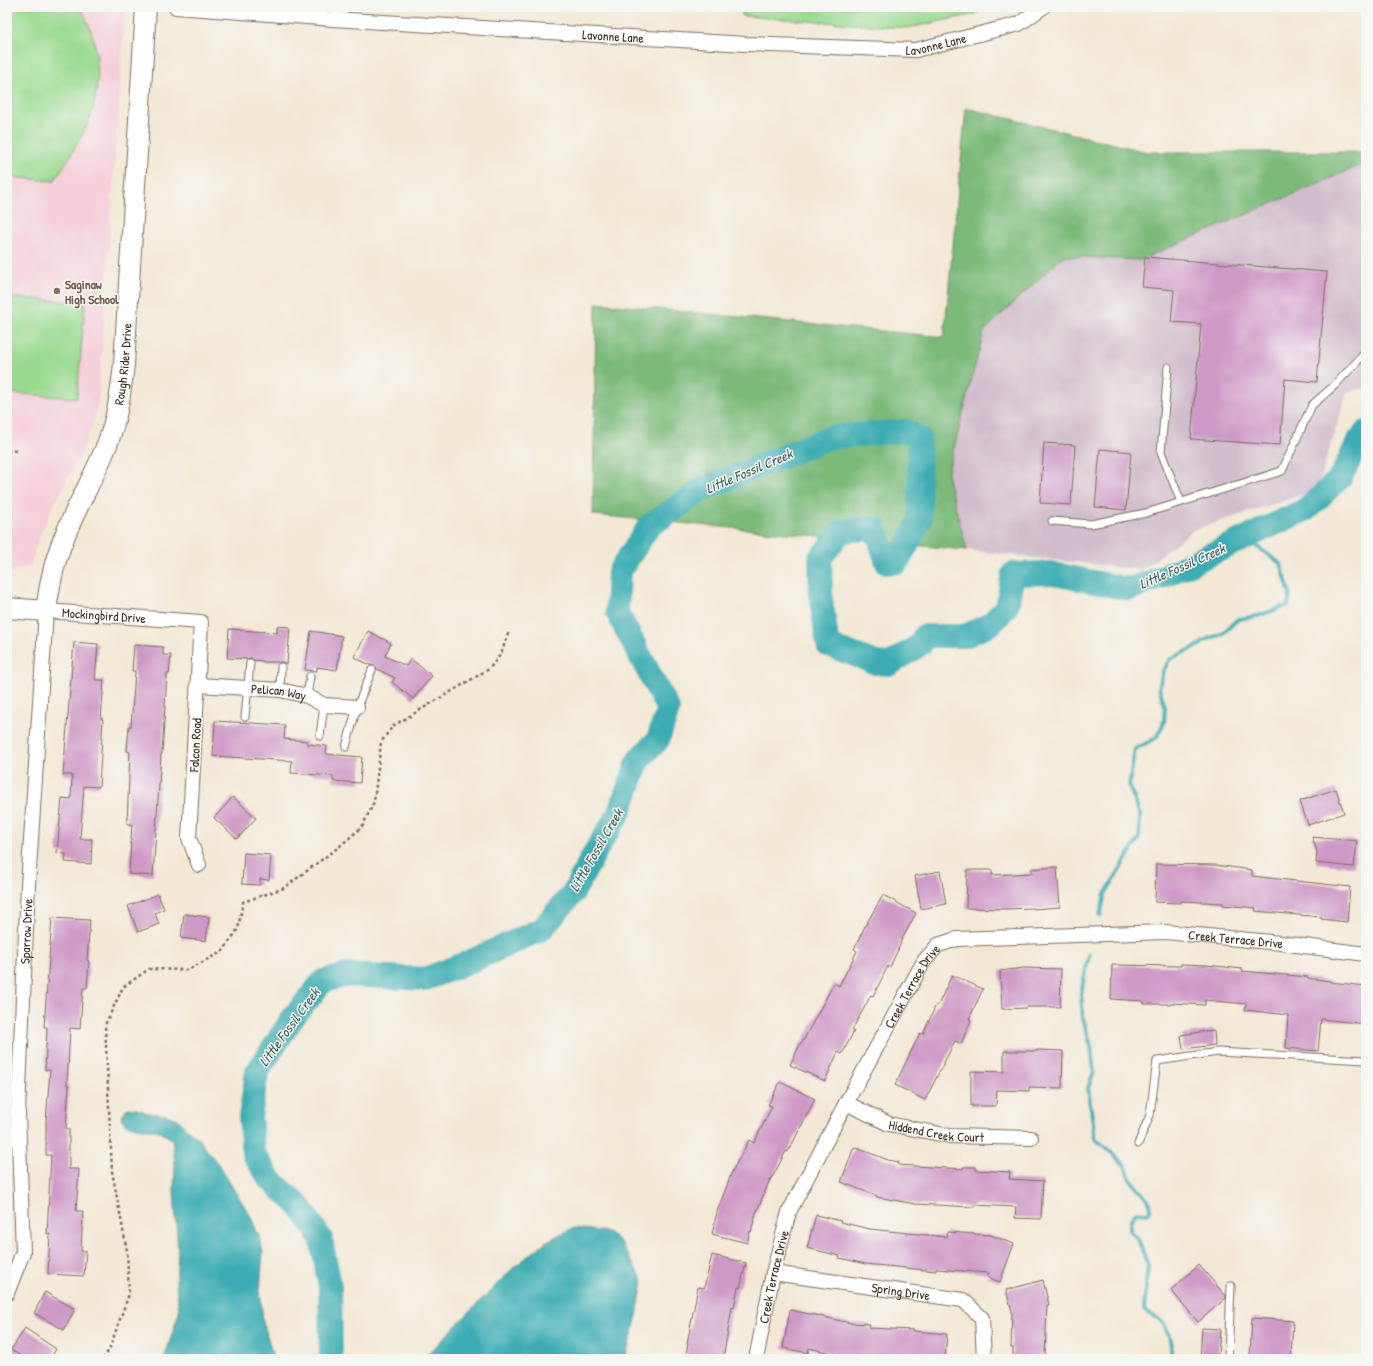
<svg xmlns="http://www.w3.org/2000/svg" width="1373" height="1366" font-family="'Patrick Hand',sans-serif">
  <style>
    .built { fill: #f5cfda }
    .industrial { fill: #d1bdcb }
    .green { fill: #9ada90; stroke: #6a8257 }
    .forest { fill: #7bba7a; stroke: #5b724c }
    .water { fill: #3cadb3; stroke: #3c6c68 }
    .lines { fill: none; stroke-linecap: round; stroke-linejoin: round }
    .stream { stroke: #3cadb3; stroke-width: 4 }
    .river { stroke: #3cadb3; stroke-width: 24 }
    .building { fill: #cf99c7 }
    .lane-casing { stroke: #7b6c5e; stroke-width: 9 }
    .street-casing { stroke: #7b6c5e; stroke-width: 16 }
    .secondary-casing { stroke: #7b6c5e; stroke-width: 22 }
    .path { stroke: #7b6c5e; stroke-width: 2.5; stroke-dasharray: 3 3; stroke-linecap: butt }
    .lane { stroke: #fff; stroke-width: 7 }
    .street { stroke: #fff; stroke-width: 14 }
    .secondary { stroke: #fff; stroke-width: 20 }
    .education-dot { fill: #8d6e63; stroke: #f6f6f2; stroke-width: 1.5 }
    .labels { text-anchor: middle; stroke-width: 3; stroke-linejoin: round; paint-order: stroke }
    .street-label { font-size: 13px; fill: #3b2a1e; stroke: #f6f6f2 }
    .education-label { font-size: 13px; font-weight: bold; fill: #785e54; stroke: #f6f6f2; text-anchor: start }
    .water-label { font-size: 14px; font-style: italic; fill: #3b5e5a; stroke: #f6f6f2 }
  </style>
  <rect width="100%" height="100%" fill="#f6f6f2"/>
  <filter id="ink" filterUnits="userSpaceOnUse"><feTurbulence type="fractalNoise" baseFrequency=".025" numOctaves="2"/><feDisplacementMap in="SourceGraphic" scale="8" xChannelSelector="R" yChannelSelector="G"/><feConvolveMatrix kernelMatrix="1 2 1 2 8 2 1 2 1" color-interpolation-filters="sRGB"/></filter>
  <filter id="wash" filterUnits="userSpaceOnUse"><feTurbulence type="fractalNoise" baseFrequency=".012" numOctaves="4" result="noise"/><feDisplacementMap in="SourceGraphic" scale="16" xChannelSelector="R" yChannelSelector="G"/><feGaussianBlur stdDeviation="0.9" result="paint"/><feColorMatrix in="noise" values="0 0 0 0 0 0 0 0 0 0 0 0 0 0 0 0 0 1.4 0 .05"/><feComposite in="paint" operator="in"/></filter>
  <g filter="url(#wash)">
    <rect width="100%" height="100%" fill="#f3e8d5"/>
    <!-- built -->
    <path class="built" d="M7 7H125L99 395 95 417 81 453 53 507 41 532 30 566 7 573Z"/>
    <!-- industrial -->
    <path class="industrial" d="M1366 163V388L1347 392 1317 490 1193 530 1142 570 967 550 947 475 984 331 1063 256 1140 260Z"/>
    <!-- green -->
    <g class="green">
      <path d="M7 7H80C101 41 103 89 87 125 78 145 66 163 54 181L7 177Z"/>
      <path d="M742 7H986L976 14 907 28 742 16Z"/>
      <path d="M7 297 85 303 77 398 7 393Z"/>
    </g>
    <!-- forest -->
    <path class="forest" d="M966 108 1147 152H1366V163L1140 260 1063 256 984 331 947 475 967 550 593 515 596 303 944 337Z"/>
    <!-- water -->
    <g class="water">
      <path d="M127 1108 137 1109 148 1113 167 1115 178 1119 185 1128 196 1136 218 1164 250 1215 259 1236 263 1252 260 1291 263 1321 272 1353V1359H164L179 1312 176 1283 178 1254 174 1190 175 1161 172 1139 159 1131 142 1128 126 1124 121 1118Z"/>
      <path d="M573 1228 608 1232 621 1243 643 1281 637 1316 625 1359H423L513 1268 547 1241Z"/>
    </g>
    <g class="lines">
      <!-- stream -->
      <g class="stream">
        <path d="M1100 916 1105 894 1139 838 1140 815 1129 785 1135 749 1156 738 1164 722 1165 706 1159 688 1163 671 1170 659 1198 646 1208 639 1222 634 1238 619 1258 616 1288 605 1290 594 1281 564 1245 538"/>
        <path d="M1089 954 1081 993 1083 1018 1091 1046 1094 1072 1088 1088 1095 1138 1125 1165 1130 1179 1150 1203 1151 1208 1148 1213 1136 1212 1130 1222V1230L1138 1239 1148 1265 1144 1310C1148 1316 1155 1315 1160 1320 1171 1331 1170 1346 1174 1359"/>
      </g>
      <!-- river -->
      <path class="river" d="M331 1359 330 1286 321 1239 301 1208 270 1179 253 1153 250 1117 257 1072 292 1019 323 981 348 975 425 979 469 962 542 929 573 893 598 847 618 815 639 759 658 740 668 709 617 612 619 572 649 526 707 487 831 437 907 431 919 438 920 520 898 562 887 563 876 528 842 531 820 558 821 599 828 645 876 663 890 664 921 644 924 636H965L992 623 1007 606 1013 574 1049 573 1129 589 1160 578 1307 509 1341 477 1359 440 1366 432"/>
    </g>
    <g id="blocks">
      <!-- building -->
      <g class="building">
        <path d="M1145 257 1327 272 1317 382 1285 379 1280 445 1191 439 1201 324 1171 322 1174 290 1142 287Z"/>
        <path d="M1044 443 1075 445 1071 505 1040 503Z"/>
        <path d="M1100 449 1131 452 1126 510 1095 507Z"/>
        <path d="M277 626 290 627 287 664 282 662H263V661L254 660 251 658 247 659 227 658 229 629 277 633Z"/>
        <path d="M311 631 342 636 337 670 317 667V671L305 670Z"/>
        <path d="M368 631 391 643 385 656 406 666 411 659 432 676 413 699 392 682 395 678 377 669 374 666 370 665 354 657Z"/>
        <path d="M74 642 98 644 95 680H104L101 719H103L99 787 84 786 80 839H92L91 864 65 862 66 854 57 853 62 798 71 799 72 775H63Z"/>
        <path d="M134 645 163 647V655H171L169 674H167L162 754H161L153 876 129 874 132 824H127L130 752 127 751 129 726H131L135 671H132Z"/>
        <path d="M215 721 285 725 284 739 307 741V744L327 746 326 754 362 757 360 783 333 781V776L291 773 292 761 213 756Z"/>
        <path d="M1336 789 1344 813 1308 825 1300 801Z"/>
        <path d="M233 797 256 818 237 839 214 818Z"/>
        <path d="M1312 837 1357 841 1354 867 1316 863 1317 851Z"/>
        <path d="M244 853 271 855 269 880 260 879V885L242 884Z"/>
        <path d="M1156 864 1215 865 1252 870V876L1350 887 1347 922 1321 919V917L1255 911 1256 908 1223 905V903L1181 901V903L1155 902Z"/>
        <path d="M1057 867 1060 907 1034 909V908L1004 909 966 908 967 870H992V875L1032 873 1031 869Z"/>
        <path d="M940 871 946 904 921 909 915 876Z"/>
        <path d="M158 894 164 909 155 913 159 924 138 932 128 906Z"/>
        <path d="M883 895 916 913 900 943H901L890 967 888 966 873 996 871 995 852 1030 854 1031 842 1054 838 1052 825 1081 790 1065 801 1042 802 1043 834 983 839 986 857 951 854 949 865 926Z"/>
        <path d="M184 914 209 917 206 941 181 938Z"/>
        <path d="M52 918 90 920 87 960 89 961 87 988H83L80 1029 70 1028 67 1085H69L66 1129H69V1169H79L76 1211H83L81 1251H86L84 1276 48 1274 50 1234H47L51 1155H46V1121L50 1070H45L47 1027H44Z"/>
        <path d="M1181 964 1207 965 1242 969V971L1308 977V978L1330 981V982L1366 986V1024L1321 1019 1318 1051 1286 1048 1288 1015 1245 1010 1246 1004 1205 1000V1005L1170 1003V1004H1144V1001L1111 999 1112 965 1181 966Z"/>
        <path d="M1024 968 1061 969 1060 1007H1027V1008L1002 1009 1000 971Z"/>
        <path d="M952 975 983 989 969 1019 971 1020 961 1044 955 1041 925 1100 895 1085 920 1033 923 1034 936 1005H938Z"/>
        <path d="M1214 1030 1215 1045 1183 1049 1181 1035Z"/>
        <path d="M1037 1050 1063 1051 1062 1088 1029 1087V1091L997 1090 996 1106H971V1071L1004 1072V1051H1037Z"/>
        <path d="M780 1082 815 1099 788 1152 786 1151 771 1180 770 1179 755 1216 751 1232 750 1231 747 1243 712 1234 717 1212 732 1172 749 1140 754 1143 772 1106 768 1105Z"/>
        <path d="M854 1147 888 1160 899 1162 898 1165 963 1169V1167H976V1170L1010 1172 1009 1179 1043 1181 1041 1219 1015 1218 1016 1207 974 1205V1207L915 1204 877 1197V1196L841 1182Z"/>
        <path d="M816 1215 841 1221 840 1222 870 1229 946 1237 947 1232 990 1235 1014 1244 1000 1282 987 1277 989 1273 936 1269V1271L866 1264 839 1258 840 1256 807 1248Z"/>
        <path d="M712 1255 746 1263 740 1288 738 1287 734 1308 732 1307 723 1359H685L688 1344H687L698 1287 704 1288Z"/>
        <path d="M1199 1265 1226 1296V1298L1198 1322 1171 1290Z"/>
        <path d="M1043 1280 1049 1305H1047L1045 1359H1013V1348H1011L1012 1311 1006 1290Z"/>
        <path d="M45 1292 75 1309 64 1330 34 1313Z"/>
        <path d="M790 1310 815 1315 850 1323 870 1324 869 1328 914 1330V1331L947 1334 945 1359H856L809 1348 808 1353 783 1348Z"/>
        <path d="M1252 1318 1293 1321 1291 1358 1250 1356Z"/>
        <path d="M25 1328 56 1349 50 1359H26L11 1350Z"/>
        <path d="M1202 1328 1220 1329 1218 1359H1200Z"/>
      </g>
    </g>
  </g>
  <g filter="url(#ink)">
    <use href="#blocks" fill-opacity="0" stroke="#7b6c5e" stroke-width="1"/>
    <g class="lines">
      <!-- lane casing -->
      <g class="lane-casing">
        <g id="lane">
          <path d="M1168 367 1161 452 1181 502"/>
          <path d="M1052 521 1091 524 1146 513 1282 471 1312 405 1334 386 1366 352"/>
          <path d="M280 690 281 667"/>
          <path d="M307 696 310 676"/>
          <path d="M245 717 250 663"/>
          <path d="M320 736 324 705"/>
          <path d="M346 747 357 707 372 670"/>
          <path d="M1138 1144 1150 1115 1157 1061 1218 1052 1366 1060"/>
          <path d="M1228 1359 1231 1286"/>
        </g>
      </g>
      <!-- street casing -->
      <g class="street-casing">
        <g id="street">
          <path id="s1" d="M176 7 333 19 746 44 916 50 1019 24 1043 7"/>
          <path id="s2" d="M198 685 280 690 307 696 324 705 357 707"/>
          <path id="s3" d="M846 1103 889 1124 950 1136 1031 1138"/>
          <path id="s4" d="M773 1273 963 1300 982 1318 984 1359"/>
          <path id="s5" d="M7 1293 23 1252 18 1112 28 885 46 611 201 622 189 838 199 865"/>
          <path id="s6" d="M756 1359 773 1273 789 1212 846 1103 924 961 938 945 957 939 1165 932 1281 943 1366 954"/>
        </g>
      </g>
      <!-- secondary casing -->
      <g class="secondary-casing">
        <g id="secondary">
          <path id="s7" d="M7 608 46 611C49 588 53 565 62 543 74 510 93 480 106 447 117 420 121 392 124 364L146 7"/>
        </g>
      </g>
      <!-- path -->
      <g class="path">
        <path d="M7 450 18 451"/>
        <path d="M103 1359 109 1350 129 1294 127 1251 112 1171 105 1025 123 987 149 969 188 970 223 951 238 929 243 902 284 888 340 846 362 827 374 802 381 742 393 726 489 669 501 654 509 631"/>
      </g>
      <!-- lane -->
      <use href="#lane" class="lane"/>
      <!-- street -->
      <use href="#street" class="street"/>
      <!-- secondary -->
      <use href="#secondary" class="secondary"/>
    </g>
  </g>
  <!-- markers -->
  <circle class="education-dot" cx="57" cy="291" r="4"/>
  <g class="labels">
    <!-- street labels -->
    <g class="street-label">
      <text dy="5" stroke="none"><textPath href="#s1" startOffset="438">Lavonne Lane</textPath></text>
      <text dy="5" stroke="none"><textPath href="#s1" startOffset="762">Lavonne Lane</textPath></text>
      <text dy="5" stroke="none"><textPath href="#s7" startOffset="300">Rough Rider Drive</textPath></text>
      <text dy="5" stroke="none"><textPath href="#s5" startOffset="744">Mockingbird Drive</textPath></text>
      <text dy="5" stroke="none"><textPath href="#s2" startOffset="81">Pelican Way</textPath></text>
      <text transform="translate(195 745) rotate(-87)" y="5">Falcon Road</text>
      <text dy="5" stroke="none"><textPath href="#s5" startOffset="365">Sparrow Drive</textPath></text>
      <text dy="5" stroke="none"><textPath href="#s6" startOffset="756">Creek Terrace Drive</textPath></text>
      <text dy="5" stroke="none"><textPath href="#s6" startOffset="408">Creek Terrace Drive</textPath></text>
      <text dy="5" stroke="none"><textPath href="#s3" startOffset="96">Hiddend Creek Court</textPath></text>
      <text dy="5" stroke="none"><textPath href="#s6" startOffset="84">Creek Terrace Drive</textPath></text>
      <text dy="5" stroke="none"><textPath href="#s4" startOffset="129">Spring Drive</textPath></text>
    </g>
    <!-- education labels -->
    <g class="education-label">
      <text x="65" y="289">Saginaw<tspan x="65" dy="15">High School</tspan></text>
    </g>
    <!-- water labels -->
    <g class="water-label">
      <text transform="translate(749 471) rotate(-23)" y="5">Little Fossil Creek</text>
      <text transform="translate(1182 566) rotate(-24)" y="5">Little Fossil Creek</text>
      <text transform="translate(596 850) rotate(-60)" y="5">Little Fossil Creek</text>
      <text transform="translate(289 1027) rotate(-54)" y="5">Little Fossil Creek</text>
    </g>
  </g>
  <!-- margin -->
  <rect width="1373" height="1366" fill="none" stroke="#f6f6f2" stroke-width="24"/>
</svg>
